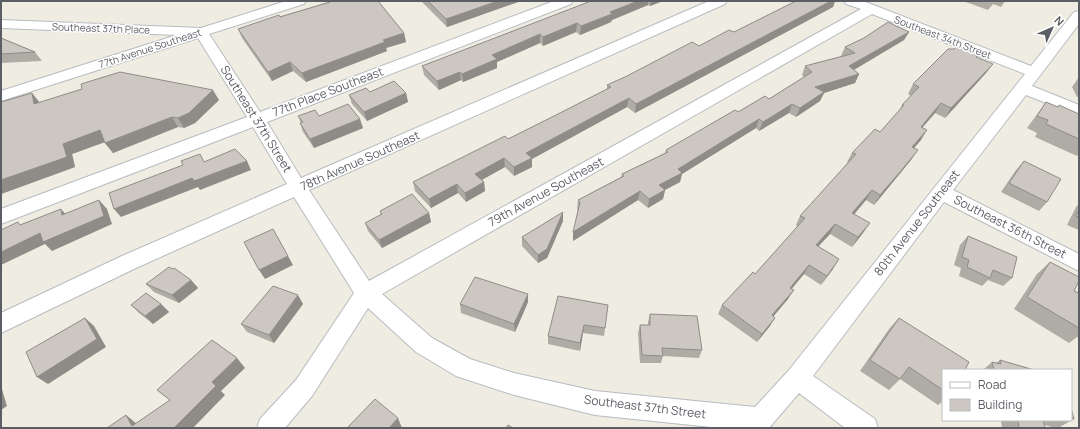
<svg xmlns="http://www.w3.org/2000/svg" width="1080" height="429" font-family="Manrope,sans-serif">
  <style>
    .lines { fill: none; stroke-linecap: round; stroke-linejoin: round }
    .minor-casing { stroke: #b8bbc0; stroke-width: 2 }
    .minor { fill: #fff; fill-rule: evenodd }
    .wall { fill: #afaca6 }
    .shaded-wall { fill: #8f8c87 }
    .building { fill: #ccc8c1; stroke: #8f8c87 }
    .labels { text-anchor: middle; stroke-width: 3; stroke-linejoin: round; paint-order: stroke }
    .far-street-label { font-size: 10px; fill: #5b5f65; stroke: #fff }
    .street-label { font-size: 12px; fill: #5b5f65; stroke: #fff }
  </style>
  <rect width="100%" height="100%" fill="#efece2"/>
  <g class="lines">
    <!-- minor casing -->
    <g class="minor-casing">
      <path id="minor" d="M286 1H306L304 4 209 34 260 112 554 1H573L571 4 267 122 301 178 709 1H727L725 4 309 190 369 281 861 9 846 4 844 1H863L1031 66 1074 12 1079 11V24L1032 86 1079 105V116L1026 95 953 190 1079 254V271L944 202 813 376 875 419 878 428H845L799 393 769 428H721L595 415 514 395 456 376 416 352 368 308 312 396 285 428H257L260 419 296 380 354 293 294 197 136 268 1 333V313L122 256 287 184 253 127 1 224V209L247 117 198 38 1 101V91L177 35 1 28V20L201 28ZM872 14 1025 74 789 370 755 407 595 391 514 373 470 359 432 338 382 294Z"/>
    </g>
    <!-- minor -->
    <use href="#minor" class="minor"/>
  </g>
  <!-- wall -->
  <g class="wall">
    <path d="M329 1H378L404 33 406 42 386 48 387 51 306 82 293 71 272 81 242 38 238 29 329 2Z"/>
    <path d="M421 1H521L447 27Z"/>
    <path d="M591 1H663L650 6 648 5 612 20 611 22 580 35 576 32 543 46 540 43 497 62V68L463 82 461 80 439 90 424 75 422 66Z"/>
    <path d="M796 1H835L833 7 635 113 627 107 532 159V167L514 176 505 167 482 180 484 182 485 191 466 202 458 193 431 208 415 191 413 182 508 139 560 113 607 89V85L699 46 734 32Z"/>
    <path d="M963 1H1005L1001 7 993 4 988 10Z"/>
    <path d="M909 32 904 40 854 70 859 74 855 83 824 93 820 101 796 117 789 113 759 131 756 128 682 174 680 182 665 190 663 199 648 208 638 200 573 241 578 210 577 209 578 200 621 177 622 174 665 153 666 150 738 112 769 99 804 77 802 75 805 66 842 56H841L845 47Z"/>
    <path d="M1 38 35 52 42 61 1 63Z"/>
    <path d="M979 54 977 57 986 73 945 118 935 113 922 128 921 140 914 148 911 160 893 182 874 205 866 200 854 214 863 233 852 247 830 234 818 247 833 269 821 285 804 274 791 289 788 299 773 316 770 326 757 342 718 314 722 305 755 274 798 227 796 225 800 216 848 163 847 162 852 153 880 132 899 111 902 105 911 96 908 94 913 84Z"/>
    <path d="M1079 77V97H1077L1072 87Z"/>
    <path d="M32 93 39 102 219 100 195 123 184 128 178 127 113 153 104 142 72 154 75 167 1 194V102Z"/>
    <path d="M406 93 408 102 367 121 352 104 349 95Z"/>
    <path d="M1046 102 1058 107 1079 114V154L1077 156 1035 137 1037 133 1027 128Z"/>
    <path d="M298 116H319L363 128 314 148 303 132 300 123H301Z"/>
    <path d="M1024 161 1047 202 1039 211 1001 192 1016 170Z"/>
    <path d="M1079 204V230L1067 225 1076 207Z"/>
    <path d="M380 211 429 213 431 222 382 248 368 231 365 223 381 215Z"/>
    <path d="M563 221 547 258 538 263 522 246V237Z"/>
    <path d="M968 236 1012 278 1003 286 988 280 982 286 959 276 961 268 954 265 960 245Z"/>
    <path d="M1050 262 1074 291 1079 293V338L1077 337 1069 343 1014 309 1037 274Z"/>
    <path d="M172 269 191 280 198 288 179 303 154 292 146 284Z"/>
    <path d="M528 294V302L515 332 461 313 460 304Z"/>
    <path d="M161 304 169 312 153 324 139 313 131 305Z"/>
    <path d="M303 304 274 343 247 332 241 324Z"/>
    <path d="M608 305 604 336 583 333 580 351 548 344V336Z"/>
    <path d="M650 314 702 350 699 358 663 356 661 363H640L638 333 640 325H648V322Z"/>
    <path d="M899 318 943 370V401L938 405 900 379 889 390 860 371 889 329Z"/>
    <path d="M1000 360 1034 370H983L992 362 996 363Z"/>
    <path d="M1071 408 1074 419 1058 428H1056L1044 425 1045 428H1002L1001 421 995 420H1071Z"/>
  </g>
  <!-- shaded-wall -->
  <g class="shaded-wall">
    <path d="M498 1H521L447 27 446 19Z"/>
    <path d="M638 1H648V5L612 20 611 22 580 35 581 26 610 12Z"/>
    <path d="M651 1H663L650 6Z"/>
    <path d="M831 1H835L833 7 635 113 636 104Z"/>
    <path d="M577 23 576 32 543 46V37Z"/>
    <path d="M909 32 904 40 845 75 849 66Z"/>
    <path d="M404 33 406 42 386 48 387 51 306 82 302 73 383 40Z"/>
    <path d="M540 34V43L497 62V68L463 82 462 74 492 55Z"/>
    <path d="M290 62 293 71 272 81 268 72Z"/>
    <path d="M993 64 986 73 945 118 951 108Z"/>
    <path d="M460 72 461 80 439 90 437 81Z"/>
    <path d="M859 74 855 83 824 93 820 101 796 117 800 108 815 87Z"/>
    <path d="M213 90 219 100 195 123 184 128 178 118Z"/>
    <path d="M32 93 40 103 34 104Z"/>
    <path d="M406 93 408 102 367 121 364 112Z"/>
    <path d="M629 98 627 107 532 159V167L514 176V167L526 153Z"/>
    <path d="M941 103 935 113 914 137 921 127Z"/>
    <path d="M792 104 789 113 759 131 763 122Z"/>
    <path d="M172 117 178 127 113 153 105 143Z"/>
    <path d="M360 119 363 128 314 148 310 139Z"/>
    <path d="M759 119 756 128 682 174 680 182 657 194 659 185 678 169Z"/>
    <path d="M100 130 108 141 72 154 75 167 1 194V180L63 144Z"/>
    <path d="M927 130 921 140 906 157 912 147Z"/>
    <path d="M918 150 911 160 874 205 880 195Z"/>
    <path d="M504 158 505 167 476 183 475 174Z"/>
    <path d="M247 161 251 170 200 190 198 187 121 217 114 209 192 178Z"/>
    <path d="M484 182 485 191 466 202 465 193Z"/>
    <path d="M457 184 458 193 431 208 429 199Z"/>
    <path d="M665 190 663 199 648 208 649 199Z"/>
    <path d="M872 190 866 200 847 223 852 213Z"/>
    <path d="M640 191 638 200 573 241V232Z"/>
    <path d="M99 200 107 209 112 224 52 251 45 244 1 265V252L40 233Z"/>
    <path d="M61 209 69 218 62 215Z"/>
    <path d="M563 212V221L547 258 538 263V255Z"/>
    <path d="M429 213 431 222 382 248 379 240Z"/>
    <path d="M870 223 863 233 852 247 858 237Z"/>
    <path d="M835 224 830 234 810 255 816 245Z"/>
    <path d="M288 256 293 265 265 279 259 270Z"/>
    <path d="M839 259 833 269 821 285 827 276Z"/>
    <path d="M809 265 804 274 785 297 790 288Z"/>
    <path d="M191 280 198 288 179 303 172 295Z"/>
    <path d="M794 290 788 299 767 324 772 315Z"/>
    <path d="M528 294V302L515 332 514 324Z"/>
    <path d="M298 295 303 304 274 343 269 335Z"/>
    <path d="M161 304 169 312 153 324 145 316Z"/>
    <path d="M85 318 94 326 106 347 48 384 37 377Z"/>
    <path d="M775 318 770 326 757 342 762 334Z"/>
    <path d="M584 325 583 333 580 351V343Z"/>
    <path d="M237 358 245 368 221 391 225 395 193 428H174L212 382Z"/>
    <path d="M1 386 7 406 1 410Z"/>
    <path d="M126 415 137 424 132 426Z"/>
    <path d="M398 418 402 428H389Z"/>
  </g>
  <!-- building -->
  <g class="building">
    <path d="M329 1H378L404 33 383 40 385 42 302 73 290 62 268 72 238 29 279 15 280 17 330 2Z"/>
    <path d="M428 1H498L446 19Z"/>
    <path d="M591 1H638L610 12 612 14 581 26 577 23 543 37 540 34 492 55 497 59 462 74 460 72 437 81 422 66Z"/>
    <path d="M796 1H831L636 104 629 98 526 153 532 158 514 167 504 158 475 174 484 182 465 193 457 184 429 199 413 182 505 136 508 139 560 113 611 87 607 85 627 76 692 42 699 46 729 30 734 32Z"/>
    <path d="M888 22 909 32 849 66 859 74 815 87 824 92 800 108 792 104 763 122 759 119 678 169 682 173 659 185 665 190 649 199 640 191 573 232 580 202 578 200 624 176 622 174 668 152 666 150 735 110 738 112 765 96 769 99 812 72 805 66 855 53 845 47 864 38Z"/>
    <path d="M1 38 35 52 1 54Z"/>
    <path d="M957 46 979 54 976 57 993 64 951 108 941 103 921 127 927 130 912 147 918 150 900 172 880 195 872 190 852 213 870 223 858 237 835 224 816 245 839 259 827 276 809 265 790 288 794 290 772 315 775 318 762 334 722 305 753 272 755 274 805 218 800 216 856 154 852 153 875 129 880 132 904 105H902L919 87 913 84 948 49H954Z"/>
    <path d="M120 72 213 90 189 113 178 118 172 117 105 143 100 130 63 144 67 157 1 180V102L32 93 34 104 82 89 81 84Z"/>
    <path d="M394 81 406 93 364 112 349 95 366 88 370 92Z"/>
    <path d="M1046 102 1058 107 1059 105 1079 114V139L1046 124 1048 120 1037 116Z"/>
    <path d="M348 104 360 119 310 139 300 123 303 122 298 116 315 110 319 116Z"/>
    <path d="M235 149 247 161 194 181 192 178 114 209 109 193 183 165 181 161 200 154 204 162Z"/>
    <path d="M1024 161 1061 179 1047 202 1009 183Z"/>
    <path d="M412 194 429 213 379 240 365 223 382 214 380 211Z"/>
    <path d="M99 200 104 216 43 242 40 233 1 252V230L18 222 20 225 61 209 62 215Z"/>
    <path d="M1079 210V217L1076 216Z"/>
    <path d="M563 212 547 249 538 255 522 237Z"/>
    <path d="M273 229 288 256 259 270 244 242Z"/>
    <path d="M968 236 1017 257 1012 278 993 270 990 278 967 267 969 260 962 257Z"/>
    <path d="M1050 262 1079 277V281L1074 291 1079 293V328L1027 297Z"/>
    <path d="M169 267 172 269 174 268 191 280 172 295 146 284Z"/>
    <path d="M475 277 528 294 514 324 460 304Z"/>
    <path d="M273 286 298 295 269 335 241 324Z"/>
    <path d="M146 293 161 304 145 316 131 305Z"/>
    <path d="M558 296 608 305 605 328 584 325 580 343 548 336Z"/>
    <path d="M650 314 697 316 702 350 662 348 663 356 642 355 640 325H650Z"/>
    <path d="M85 318 97 339 37 377 26 352Z"/>
    <path d="M899 318 969 362 965 370H943V390L909 367 900 379 870 360Z"/>
    <path d="M212 340 237 358 212 382 216 386 174 428H107L126 415 132 426 170 400 157 390Z"/>
    <path d="M1000 360 1034 370H994L992 362 1001 364Z"/>
    <path d="M375 399 398 418 389 428H347Z"/>
    <path d="M1071 408 1074 419 1071 418Z"/>
    <path d="M1018 420H1043L1045 428H1019Z"/>
    <path d="M508 425 513 428H506Z"/>
  </g>
  <g class="labels">
    <!-- far-street labels -->
    <g class="far-street-label">
      <text transform="translate(101 28) rotate(2)" y="4">Southeast 37th Place</text>
      <text transform="translate(943 37) rotate(21)" y="4">Southeast 34th Street</text>
      <text transform="translate(150 48) rotate(-18)" y="4">77th Avenue Southeast</text>
    </g>
    <!-- street labels -->
    <g class="street-label">
      <text transform="translate(328 92) rotate(-21)" y="4">77th Place Southeast</text>
      <text transform="translate(256 119) rotate(58)" y="4">Southeast 37th Street</text>
      <text transform="translate(360 161) rotate(-24)" y="4">78th Avenue Southeast</text>
      <text transform="translate(546 192) rotate(-29)" y="4">79th Avenue Southeast</text>
      <text transform="translate(917 223) rotate(-52)" y="4">80th Avenue Southeast</text>
      <text transform="translate(1010 227) rotate(27)" y="4">Southeast 36th Street</text>
      <text transform="translate(645 407) rotate(7)" y="4">Southeast 37th Street</text>
    </g>
  </g>
  <!-- border -->
  <rect width="1080" height="429" fill="none" stroke="#5b5f65" stroke-width="4"/>
  <!-- legend -->
  <rect x="942" y="369" width="130" height="52" fill="#ffffff" stroke="#bdbfc1"/>
  <rect x="950" y="382" width="20" height="6" fill="#ffffff" stroke="#bdbfc1"/>
  <text x="978" y="389" font-size="12" fill="#5b5f65">Road</text>
  <rect x="950" y="399" width="20" height="12" fill="#ccc8c1" stroke="#bdbfc1"/>
  <text x="978" y="409" font-size="12" fill="#5b5f65">Building</text>
  <!-- north arrow -->
  <g transform="translate(1052 28) rotate(45)" stroke="#ffffff" stroke-width="3" paint-order="stroke">
  <path d="M0-3L7 15L0 10L-7 15Z" fill="#5b5f65"/>
  <text y="-6" font-size="11" font-weight="bold" text-anchor="middle" fill="#5b5f65">N</text>
  </g>
</svg>
